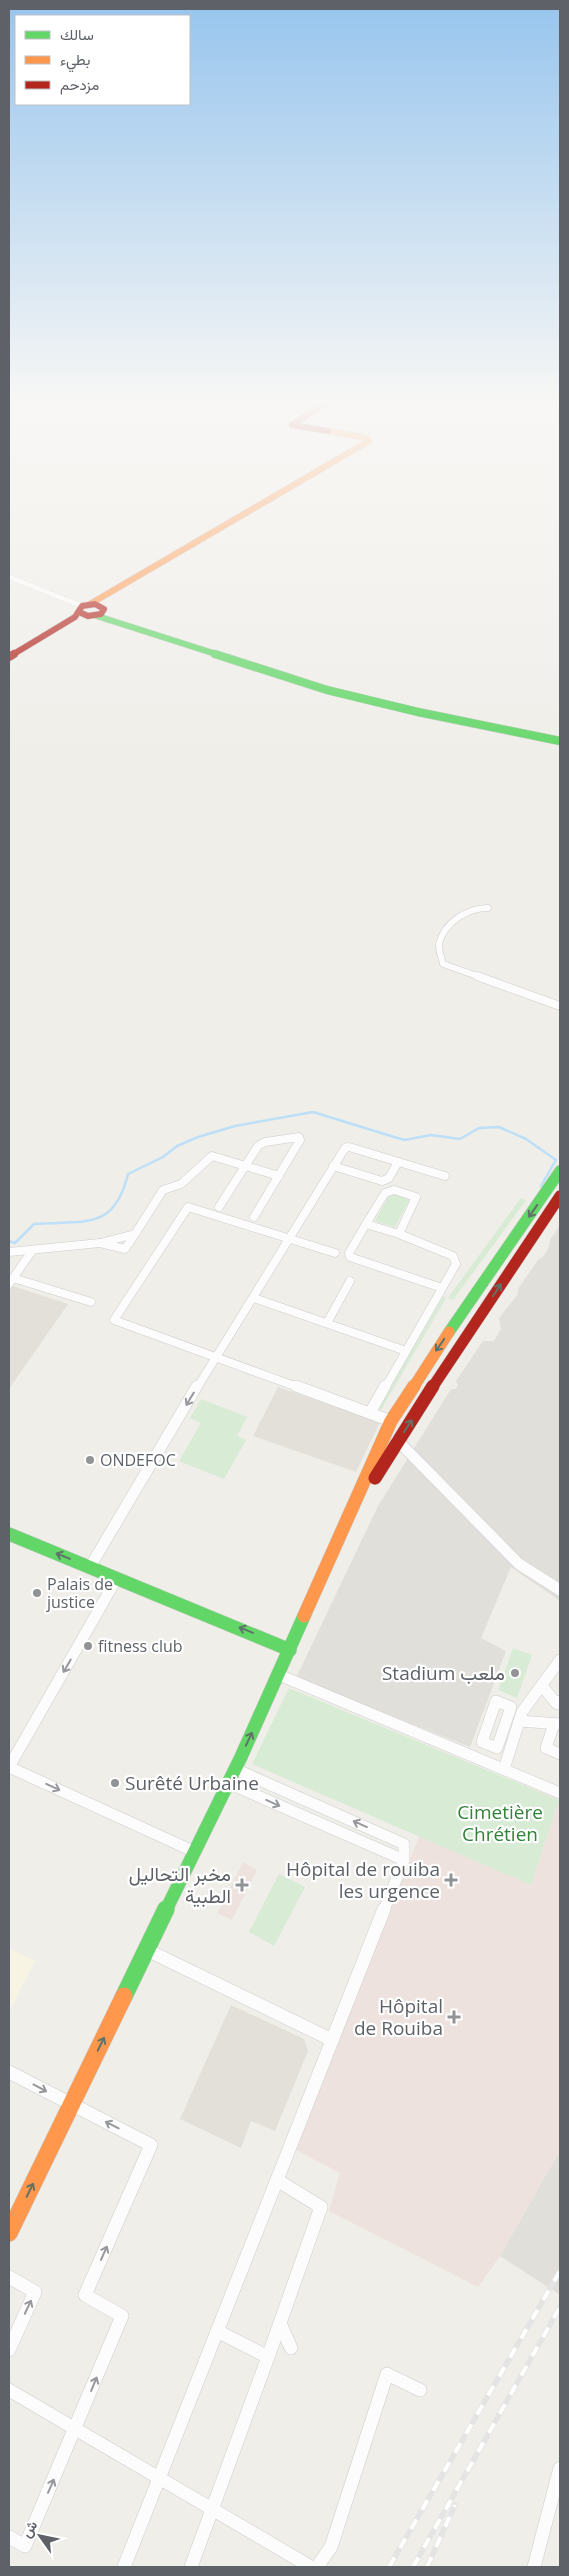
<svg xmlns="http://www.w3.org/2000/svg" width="569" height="2576" font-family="'Open Sans',Vazirmatn,sans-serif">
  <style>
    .commercial { fill: #f8f4e3 }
    .industrial { fill: #e0dfda }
    .education { fill: #e2e0d9 }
    .medical { fill: #eee2de }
    .green { fill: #d7ebd5 }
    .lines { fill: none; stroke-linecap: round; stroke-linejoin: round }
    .stream { stroke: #bedff8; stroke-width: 2.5 }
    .street-far4-casing { stroke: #cccccb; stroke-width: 5.5 }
    .street-far3-casing { stroke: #cccccb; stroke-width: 7 }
    .street-far2-casing { stroke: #cccccb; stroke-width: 9 }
    .street-far1-casing { stroke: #cccccb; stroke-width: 12 }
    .street-casing { stroke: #cccccb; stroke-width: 14 }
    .fast-far4-casing { stroke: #cbcbca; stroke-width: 7 }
    .fast-far3-casing { stroke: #cbcbca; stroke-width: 9 }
    .fast-far2-casing { stroke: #cbcbca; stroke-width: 12 }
    .fast-far1-casing { stroke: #cbcbca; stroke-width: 14 }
    .fast-casing { stroke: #cbcbca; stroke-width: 18 }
    .slow-far3-casing { stroke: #cbcbca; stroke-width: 7 }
    .slow-far2-casing { stroke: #cbcbca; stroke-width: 12 }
    .slow-far1-casing { stroke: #cbcbca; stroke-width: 14 }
    .slow-casing { stroke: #cbcbca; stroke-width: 18 }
    .jam-far3-casing { stroke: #cbcbca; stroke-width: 7 }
    .jam-far2-casing { stroke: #cbcbca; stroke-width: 9 }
    .jam-far1-casing { stroke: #cbcbca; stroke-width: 12 }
    .jam-casing { stroke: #cbcbca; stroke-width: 14 }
    .street-far4 { stroke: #fdfcfc; stroke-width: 5 }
    .street-far3 { stroke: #fdfcfc; stroke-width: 6 }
    .street-far2 { stroke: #fdfcfc; stroke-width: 8 }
    .street-far1 { stroke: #fdfcfc; stroke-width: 11 }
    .street { stroke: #fdfcfc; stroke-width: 13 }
    .fast-far4 { stroke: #63d668; stroke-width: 6 }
    .fast-far3 { stroke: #63d668; stroke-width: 8 }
    .fast-far2 { stroke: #63d668; stroke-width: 11 }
    .fast-far1 { stroke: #63d668; stroke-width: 13 }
    .fast { stroke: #63d668; stroke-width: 17 }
    .slow-far3 { stroke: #ff974d; stroke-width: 6 }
    .slow-far2 { stroke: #ff974d; stroke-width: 11 }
    .slow-far1 { stroke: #ff974d; stroke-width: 13 }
    .slow { stroke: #ff974d; stroke-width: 17 }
    .jam-far3 { stroke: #b3261e; stroke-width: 6 }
    .jam-far2 { stroke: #b3261e; stroke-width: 8 }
    .jam-far1 { stroke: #b3261e; stroke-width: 11 }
    .jam { stroke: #b3261e; stroke-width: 13 }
    .rail-casing { stroke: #e4e4e4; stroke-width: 5.5 }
    .rail { stroke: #fff; stroke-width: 4; stroke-dasharray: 11; stroke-linecap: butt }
    .oneway { stroke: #5f7368 }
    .oneway2 { stroke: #96989c }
    .poi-dot { fill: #919395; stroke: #fff; stroke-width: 2 }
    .labels { text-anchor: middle; stroke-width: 4.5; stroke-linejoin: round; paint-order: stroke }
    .poi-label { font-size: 16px; fill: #5e6268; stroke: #fff; text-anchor: start }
    .near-poi-label { font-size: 19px; fill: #5e6268; stroke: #fff; text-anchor: end }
    .near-park-label { font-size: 19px; fill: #318338; stroke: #fff }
  </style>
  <rect width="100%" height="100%" fill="#efeee9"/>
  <!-- commercial -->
  <path class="commercial" d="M9 1948 35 1961 9 2012Z"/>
  <!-- industrial -->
  <g class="industrial">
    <path d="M560 1225V1601L511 1567 481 1638 506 1651 470 1747 296 1678 378 1506 451 1389H456L458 1385 456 1381 483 1341H494L501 1329 499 1318 518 1294V1289L538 1260 544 1256 549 1247 550 1240Z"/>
    <path d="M560 2150V2295L500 2256Z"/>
  </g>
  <!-- education -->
  <g class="education">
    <path d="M13 1286 68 1304 9 1389V1291Z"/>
    <path d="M278 1387 380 1422 356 1472 253 1436Z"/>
    <path d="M231 2005 304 2039 308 2051 275 2131 251 2121 241 2148 180 2119Z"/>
  </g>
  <!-- medical -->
  <g class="medical">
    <path d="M559 1800 560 2150 500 2256 478 2287 329 2211 340 2173 294 2149 419 1836 531 1885Z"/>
    <path d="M243 1862 257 1870 232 1920 217 1913Z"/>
  </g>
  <!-- green -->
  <g class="green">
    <path d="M391 1192 410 1198 395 1227 375 1221Z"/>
    <path d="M521 1198 526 1200 453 1300 448 1298Z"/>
    <path d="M443 1297 446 1298 381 1410 378 1409Z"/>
    <path d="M201 1399 247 1417 237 1436 246 1440 224 1479 179 1461 201 1423 190 1418Z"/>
    <path d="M513 1648 532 1655 517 1698 498 1690Z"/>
    <path d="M289 1688 559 1800 531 1885 252 1764Z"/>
    <path d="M279 1874 305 1887 274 1946 249 1932Z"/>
  </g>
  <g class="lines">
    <!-- stream -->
    <path class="stream" d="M9 1241 15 1243 34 1224C84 1220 114 1232 128 1174L163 1157 177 1146 198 1137 235 1126 313 1112 404 1140 431 1135 460 1139 479 1128 499 1127 526 1139 556 1160 541 1186"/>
    <!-- street-far4 casing -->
    <g class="street-far4-casing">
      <path id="street-far4" d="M9 577 82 606"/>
    </g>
    <!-- street-far3 casing -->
    <g class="street-far3-casing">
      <path id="street-far3" d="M480 977 443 964C442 958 438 950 439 944 444 922 468 908 488 908"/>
    </g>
    <!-- street-far2 casing -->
    <g class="street-far2-casing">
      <g id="street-far2">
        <path d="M477 976 560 1006"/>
        <path d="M333 1166 382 1181 389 1178 398 1162"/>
        <path d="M394 1190 416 1197 399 1234 366 1224 385 1193Z"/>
        <path d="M219 1207 258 1146 265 1142 299 1137 300 1140 254 1217"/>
        <path d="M366 1224 349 1253 350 1257 442 1288"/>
        <path d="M100 1243 125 1249 135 1234"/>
        <path d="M9 1252 100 1243 135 1234 163 1190 181 1184 212 1156 279 1176"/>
        <path d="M13 1278 91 1302"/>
        <path d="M9 1284 32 1251"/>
        <path d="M254 1298 406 1351"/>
        <path d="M327 1323 350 1281"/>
        <path d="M197 1388 345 1148 349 1147 445 1176"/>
        <path d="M300 1388 114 1320 188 1207 335 1253"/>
        <path d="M385 1388 456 1264 453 1256 399 1234"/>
      </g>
    </g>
    <!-- street-far1 casing -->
    <g class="street-far1-casing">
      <g id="street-far1">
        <path d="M296 1386 391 1421"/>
        <path d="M370 1413 385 1386"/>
        <path d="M397 1440 519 1564 560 1590"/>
        <path d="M90 1567 197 1386"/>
        <path d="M279 1675 560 1793"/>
        <path d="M542 1686 557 1704 560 1701"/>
        <path d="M496 1701 511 1707 497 1748 482 1742Z"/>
        <path d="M519 1721 560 1724"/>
        <path d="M554 1724 546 1748 560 1754"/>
        <path d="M9 1767 117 1578"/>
        <path d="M9 1767 195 1852"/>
        <path d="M235 1769 404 1844V1860L384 1910"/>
        <path d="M504 1769 522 1712 560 1660"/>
        <path d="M228 1783 404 1860"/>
      </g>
    </g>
    <!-- street casing -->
    <g class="street-casing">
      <g id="street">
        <path d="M147 1950 332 2040"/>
        <path d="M9 2072 151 2145 85 2295 122 2316 25 2546 9 2537"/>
        <path d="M277 2180 321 2207 280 2323 291 2348"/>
        <path d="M9 2277 35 2292 9 2350"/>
        <path d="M217 2331 268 2357 280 2323"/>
        <path d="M9 2390 311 2567"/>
        <path d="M124 2567 384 1909"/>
        <path d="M191 2567 268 2357"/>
        <path d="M317 2567 331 2547 387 2374 420 2390"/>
        <path d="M534 2567 560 2468"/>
      </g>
    </g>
    <!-- fast-far4 casing -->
    <g class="fast-far4-casing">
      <path id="fast-far4" d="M97 616 219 655"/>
    </g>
    <!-- fast-far3 casing -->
    <g class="fast-far3-casing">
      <path id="fast-far3" d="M215 654 327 690 418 712 560 741"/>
    </g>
    <!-- fast-far2 casing -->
    <g class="fast-far2-casing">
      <path id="fast-far2" d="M449 1332 560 1171"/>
    </g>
    <!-- fast-far1 casing -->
    <g class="fast-far1-casing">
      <g id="fast-far1">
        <path d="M9 1534 290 1650"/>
        <path d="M166 1910 241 1757 304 1616"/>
      </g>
    </g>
    <!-- fast casing -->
    <g class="fast-casing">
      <path id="fast" d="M124 1996 166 1909"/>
    </g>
    <!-- slow-far3 casing -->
    <g class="slow-far3-casing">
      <path id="slow-far3" d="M90 604 369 441 363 437 328 431"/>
    </g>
    <!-- slow-far2 casing -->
    <g class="slow-far2-casing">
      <path id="slow-far2" d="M413 1388 449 1332"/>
    </g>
    <!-- slow-far1 casing -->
    <g class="slow-far1-casing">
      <path id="slow-far1" d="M304 1616 391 1421 414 1386"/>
    </g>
    <!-- slow casing -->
    <g class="slow-casing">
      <path id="slow" d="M9 2233 124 1996"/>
    </g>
    <!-- jam-far3 casing -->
    <g class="jam-far3-casing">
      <g id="jam-far3">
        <path d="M327 402 292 425 328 431"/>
        <path d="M12 655 75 617 82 606 95 604 104 609 101 614 88 616 79 612"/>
      </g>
    </g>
    <!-- jam-far2 casing -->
    <g class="jam-far2-casing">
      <path id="jam-far2" d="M9 657 14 654"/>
    </g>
    <!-- jam-far1 casing -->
    <g class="jam-far1-casing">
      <path id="jam-far1" d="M432 1388 560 1196"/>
    </g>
    <!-- jam casing -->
    <g class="jam-casing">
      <path id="jam" d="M375 1478 433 1386"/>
    </g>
    <!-- street-far4 -->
    <use href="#street-far4" class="street-far4"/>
    <!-- street-far3 -->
    <use href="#street-far3" class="street-far3"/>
    <!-- street-far2 -->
    <use href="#street-far2" class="street-far2"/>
    <!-- street-far1 -->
    <use href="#street-far1" class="street-far1"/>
    <!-- street -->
    <use href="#street" class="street"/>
    <!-- fast-far4 -->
    <use href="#fast-far4" class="fast-far4"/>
    <!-- fast-far3 -->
    <use href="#fast-far3" class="fast-far3"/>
    <!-- fast-far2 -->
    <use href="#fast-far2" class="fast-far2"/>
    <!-- fast-far1 -->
    <use href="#fast-far1" class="fast-far1"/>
    <!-- fast -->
    <use href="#fast" class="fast"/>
    <!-- slow-far3 -->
    <use href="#slow-far3" class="slow-far3"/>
    <!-- slow-far2 -->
    <use href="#slow-far2" class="slow-far2"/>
    <!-- slow-far1 -->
    <use href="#slow-far1" class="slow-far1"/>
    <!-- slow -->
    <use href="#slow" class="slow"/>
    <!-- jam-far3 -->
    <use href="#jam-far3" class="jam-far3"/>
    <!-- jam-far2 -->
    <use href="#jam-far2" class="jam-far2"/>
    <!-- jam-far1 -->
    <use href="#jam-far1" class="jam-far1"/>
    <!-- jam -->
    <use href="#jam" class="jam"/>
    <!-- rail casing -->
    <g class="rail-casing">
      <g id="rail">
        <path d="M389 2567 560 2271"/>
        <path d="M413 2567 560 2307"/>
        <path d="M427 2567 455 2505"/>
      </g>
    </g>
    <!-- rail -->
    <use href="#rail" class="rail"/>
  </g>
  <!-- one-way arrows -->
  <defs><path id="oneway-shaft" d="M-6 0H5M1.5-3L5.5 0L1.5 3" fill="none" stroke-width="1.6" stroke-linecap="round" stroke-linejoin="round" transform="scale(1.25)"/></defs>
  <g class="oneway">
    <use href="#oneway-shaft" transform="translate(533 1211) rotate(125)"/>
    <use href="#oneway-shaft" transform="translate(497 1290) rotate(-56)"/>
    <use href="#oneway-shaft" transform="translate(440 1345) rotate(125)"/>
    <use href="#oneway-shaft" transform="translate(408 1426) rotate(-57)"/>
    <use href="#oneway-shaft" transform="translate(63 1556) rotate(-158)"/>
    <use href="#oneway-shaft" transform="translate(246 1630) rotate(-158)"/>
    <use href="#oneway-shaft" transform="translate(249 1739) rotate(-65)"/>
    <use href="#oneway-shaft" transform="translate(101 2044) rotate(-64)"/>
    <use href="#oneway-shaft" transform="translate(30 2190) rotate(-64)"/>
  </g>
  <g class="oneway2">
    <use href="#oneway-shaft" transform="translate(190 1399) rotate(121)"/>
    <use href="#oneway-shaft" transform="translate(67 1666) rotate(120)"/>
    <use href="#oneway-shaft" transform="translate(53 1787) rotate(25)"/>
    <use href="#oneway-shaft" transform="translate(273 1803) rotate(24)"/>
    <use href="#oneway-shaft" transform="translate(360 1824) rotate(-156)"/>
    <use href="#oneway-shaft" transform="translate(40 2088) rotate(28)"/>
    <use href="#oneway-shaft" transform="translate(112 2125) rotate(-153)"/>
    <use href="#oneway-shaft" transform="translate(104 2253) rotate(-66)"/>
    <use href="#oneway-shaft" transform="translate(28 2307) rotate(-65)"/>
    <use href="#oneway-shaft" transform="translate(94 2384) rotate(-68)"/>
    <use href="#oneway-shaft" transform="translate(51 2486) rotate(-66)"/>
  </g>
  <!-- sky -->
  <linearGradient id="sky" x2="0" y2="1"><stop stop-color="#97c5ee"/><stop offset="0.53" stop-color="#f8f7f5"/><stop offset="1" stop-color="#f8f7f5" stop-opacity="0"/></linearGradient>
  <rect width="569" height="762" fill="url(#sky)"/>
  <!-- markers -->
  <g class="poi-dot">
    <circle cx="90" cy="1460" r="5"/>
    <circle cx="37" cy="1593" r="5"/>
    <circle cx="88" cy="1646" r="5"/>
    <circle cx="515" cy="1673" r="5"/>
    <circle cx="115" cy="1783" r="5"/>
    <path d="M448.5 1872.5h5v5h5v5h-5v5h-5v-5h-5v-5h5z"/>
    <path d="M239.5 1877.5h5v5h5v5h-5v5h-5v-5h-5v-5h5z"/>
    <path d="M451.5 2009.5h5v5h5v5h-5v5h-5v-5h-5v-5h5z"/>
  </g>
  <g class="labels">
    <!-- poi labels -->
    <g class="poi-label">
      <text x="100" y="1466">ONDEFOC</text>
      <text x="47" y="1590">Palais de<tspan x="47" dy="18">justice</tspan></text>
      <text x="98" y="1652">fitness club</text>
    </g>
    <!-- near-poi labels -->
    <g class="near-poi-label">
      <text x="505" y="1680">Stadium ملعب</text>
      <text x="125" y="1790" text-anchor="start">Surêté Urbaine</text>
      <text x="440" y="1876">Hôpital de rouiba<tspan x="440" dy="22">les urgence</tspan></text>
      <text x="231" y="1881">مخبر التحاليل<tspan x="231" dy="22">الطبية</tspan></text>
      <text x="443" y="2013">Hôpital<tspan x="443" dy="22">de Rouiba</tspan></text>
    </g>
    <!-- near-park labels -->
    <g class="near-park-label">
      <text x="500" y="1819">Cimetière<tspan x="500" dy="22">Chrétien</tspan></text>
    </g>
  </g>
  <!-- border -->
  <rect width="569" height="2576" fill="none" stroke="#5e6268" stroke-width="20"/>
  <!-- legend -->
  <rect x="15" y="15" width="175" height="90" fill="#ffffff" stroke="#bfc0c3"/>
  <rect x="25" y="31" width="25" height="8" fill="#63d668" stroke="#bfc0c3"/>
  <text x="60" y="40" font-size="15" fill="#5e6268">سالك</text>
  <rect x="25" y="56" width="25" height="8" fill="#ff974d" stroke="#bfc0c3"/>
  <text x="60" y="65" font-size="15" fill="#5e6268">بطيء</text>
  <rect x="25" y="81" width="25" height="8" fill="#b3261e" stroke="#bfc0c3"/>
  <text x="60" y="90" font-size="15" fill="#5e6268">مزدحم</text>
  <!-- north arrow -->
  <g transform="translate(40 2536) rotate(303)" stroke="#ffffff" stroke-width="4" paint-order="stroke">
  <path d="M0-4L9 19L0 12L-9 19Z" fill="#5e6268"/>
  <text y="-8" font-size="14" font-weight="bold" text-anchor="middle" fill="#5e6268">ش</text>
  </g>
</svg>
